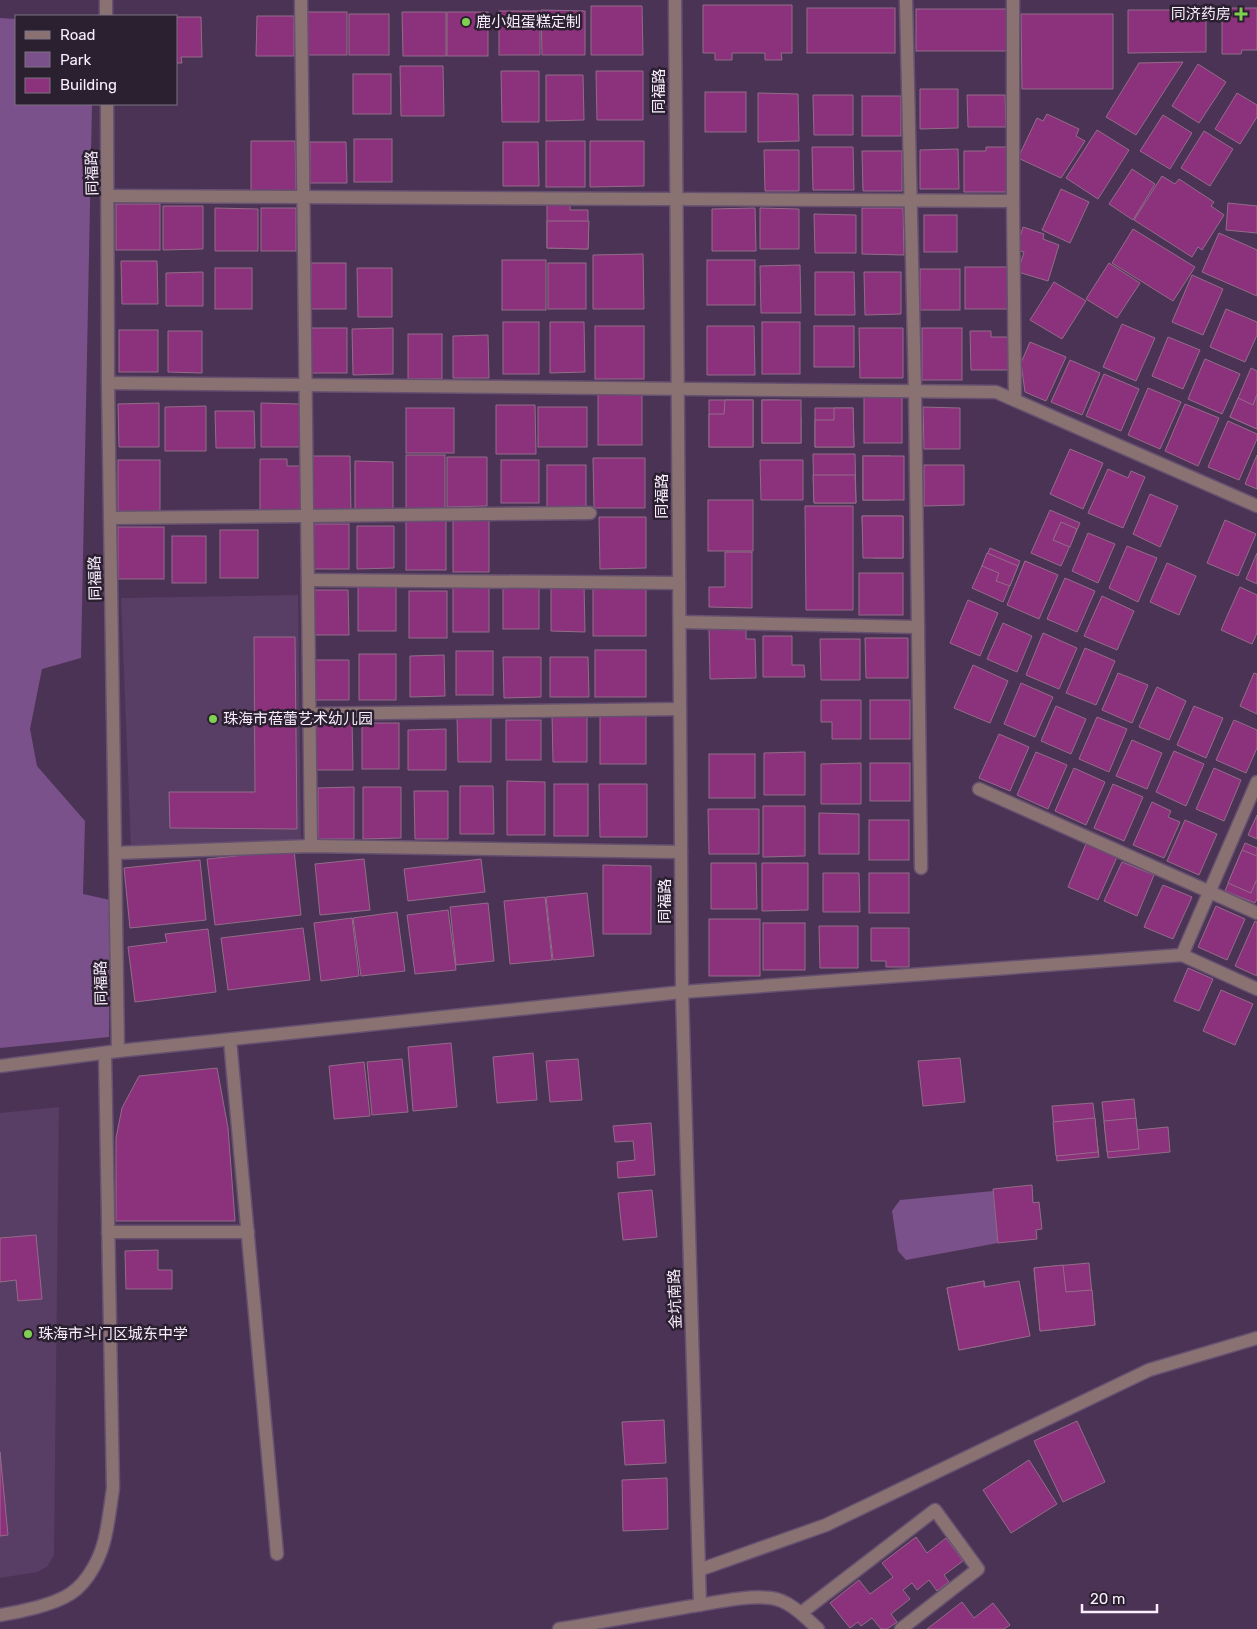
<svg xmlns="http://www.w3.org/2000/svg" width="1257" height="1629" font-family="Rubik,'Noto Sans SC',sans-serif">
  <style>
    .built { fill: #583d64 }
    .green { fill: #7a518a }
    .building { fill: #8c317c; stroke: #936c89 }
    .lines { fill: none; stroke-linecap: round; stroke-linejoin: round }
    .minor-casing { stroke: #675170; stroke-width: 15 }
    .minor { stroke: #8a7273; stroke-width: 12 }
    .poi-dot { fill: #80d051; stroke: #2b2030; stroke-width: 2 }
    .labels { text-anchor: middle; stroke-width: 5; stroke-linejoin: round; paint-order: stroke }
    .poi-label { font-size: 15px; fill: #f9edfe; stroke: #2b2030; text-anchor: start }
    .street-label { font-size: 15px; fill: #f9edfe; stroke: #2b2030 }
  </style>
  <rect width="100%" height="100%" fill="#4b3355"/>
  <!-- built -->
  <g class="built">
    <path d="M298 595 301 841 131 847 121 598Z"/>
    <path d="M59 1107 54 1555 47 1567 37 1572 0 1578V1113Z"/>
  </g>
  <!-- green -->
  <g class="green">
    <path d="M0 18 16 19V104H92L81 658 42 669 30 729 37 766 85 821 83 894 110 900 109 1037 0 1048Z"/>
    <path d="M993 1191 998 1243 906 1260 898 1251 892 1211 900 1200Z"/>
  </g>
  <!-- building -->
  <g class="building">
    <path d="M703 5H792V53H781L782 60H765V53H732V60H715V53H703Z"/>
    <path d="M591 6H642L643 55H591Z"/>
    <rect x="807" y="8" width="88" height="45"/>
    <path d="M1222 8H1257V50H1242L1241 54H1222Z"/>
    <rect x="916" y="9" width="91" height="42"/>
    <path d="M541 10 585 11V55H542Z"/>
    <path d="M1128 10H1206V52L1128 53Z"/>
    <rect x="499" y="11" width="41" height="44"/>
    <rect x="305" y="12" width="42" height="43"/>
    <path d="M402 12H446V56H403Z"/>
    <rect x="447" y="12" width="41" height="44"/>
    <rect x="349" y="14" width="40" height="41"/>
    <path d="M1021 14H1113V89H1022Z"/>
    <path d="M257 16H294V56H256Z"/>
    <path d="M176 17H201L202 57H181L182 63H176Z"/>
    <path d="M1183 62 1136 135 1106 117 1139 63Z"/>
    <path d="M1198 64 1226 82 1199 123 1172 106Z"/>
    <path d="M400 66H443L444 116H401Z"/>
    <path d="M501 71H539V122H502Z"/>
    <path d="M596 71H643V120H597Z"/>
    <rect x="353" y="74" width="38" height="40"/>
    <path d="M546 75H583L584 120 546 121Z"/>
    <path d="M920 89H958V128L920 129Z"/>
    <rect x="705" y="92" width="41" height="40"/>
    <path d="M758 93 798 94 799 141 758 142Z"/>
    <path d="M1237 93 1257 105V117L1240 144 1215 129Z"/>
    <path d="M813 95H853V135H814Z"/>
    <path d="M967 95H1005L1006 127H968Z"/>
    <rect x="862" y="96" width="39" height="40"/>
    <path d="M1047 114 1079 129 1076 136 1085 141 1061 178 1018 158 1037 118 1043 121Z"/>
    <path d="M1163 115 1192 133 1170 169 1140 151Z"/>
    <path d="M1097 130 1129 150 1098 199 1066 178Z"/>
    <path d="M1204 131 1233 149 1210 186 1181 168Z"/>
    <rect x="354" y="139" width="38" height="43"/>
    <path d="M251 141H295L296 191H251Z"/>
    <rect x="546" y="141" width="39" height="46"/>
    <path d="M590 141H644V186L590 187Z"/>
    <path d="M310 142H346L347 183H310Z"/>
    <path d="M503 142H538L539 186H503Z"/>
    <path d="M812 147H853L854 190H813Z"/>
    <path d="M986 147H1008V192H964V151H986Z"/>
    <path d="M958 149 959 189H920V150Z"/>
    <path d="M764 150H799V191H765Z"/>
    <path d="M862 151H902V191H863Z"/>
    <path d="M1132 169 1155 184 1133 220 1109 204Z"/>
    <path d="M1162 176 1175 184 1179 179 1214 202 1211 206 1224 215 1202 250 1198 247 1192 257 1134 220Z"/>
    <path d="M1061 189 1089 202 1070 243 1042 230Z"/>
    <path d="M1228 203 1257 206V233L1226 230Z"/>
    <rect x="116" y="204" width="44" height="46"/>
    <path d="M547 204H570V210H588V249L547 248Z"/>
    <path d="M163 206H203V249L163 250Z"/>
    <path d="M215 208 258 209V251H215Z"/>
    <rect x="261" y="208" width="35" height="43"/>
    <path d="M755 208 756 251H712V209Z"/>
    <path d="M760 208 799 209V249H760Z"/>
    <path d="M862 208H903L904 255 862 254Z"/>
    <path d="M814 214 856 215V253H815Z"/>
    <rect x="924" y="215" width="33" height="37"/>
    <path d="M547 221H589L588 249 547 248Z"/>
    <path d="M1023 227 1044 234 1043 239 1059 245 1048 281 1018 272 1024 252 1016 250Z"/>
    <path d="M1133 229 1195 267 1173 301 1112 263Z"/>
    <path d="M1219 233 1257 250V296L1202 272Z"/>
    <path d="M643 254 644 309H593V255Z"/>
    <rect x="502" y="260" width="44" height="50"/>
    <rect x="707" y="260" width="48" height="45"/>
    <path d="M121 261H157L158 304H122Z"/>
    <rect x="311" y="263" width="35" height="46"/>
    <rect x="548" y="263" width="38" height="46"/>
    <path d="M1109 263 1140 283 1117 318 1086 299Z"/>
    <path d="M800 265 801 313H761L760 266Z"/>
    <rect x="965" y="267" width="44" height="42"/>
    <rect x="215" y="268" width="37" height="41"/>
    <path d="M357 268H392V317H358Z"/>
    <rect x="920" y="269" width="40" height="41"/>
    <path d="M203 272V306H166V273Z"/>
    <path d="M815 272H854L855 315H815Z"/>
    <path d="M864 272H901V314L865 315Z"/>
    <path d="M1192 275 1223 289 1203 335 1172 322Z"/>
    <path d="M1054 282 1086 301 1062 339 1030 320Z"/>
    <path d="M1226 309 1257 322V335L1245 362 1210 347Z"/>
    <rect x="503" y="322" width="36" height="52"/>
    <path d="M550 322H584L585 372 550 373Z"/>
    <rect x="762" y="322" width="38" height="52"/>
    <path d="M1122 324 1155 338 1136 381 1103 367Z"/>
    <rect x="595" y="326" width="49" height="53"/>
    <path d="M707 326H754L755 375H707Z"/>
    <rect x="814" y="326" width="40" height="41"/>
    <rect x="311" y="328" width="36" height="45"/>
    <path d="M393 328V374L353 375 352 329Z"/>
    <path d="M859 328H903V378H860Z"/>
    <rect x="922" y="328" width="40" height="52"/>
    <rect x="119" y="330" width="39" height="42"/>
    <path d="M168 331H202V373L168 372Z"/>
    <path d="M970 331H991V337H1009V370H971Z"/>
    <rect x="408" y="334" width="34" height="45"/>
    <path d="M488 335 489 378H453V336Z"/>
    <path d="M1168 337 1200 350 1183 389 1152 376Z"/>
    <path d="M1030 342 1066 357 1046 401 1025 392 1021 363Z"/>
    <path d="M1205 359 1240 374 1222 414 1188 399Z"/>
    <path d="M1070 360 1100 373 1082 415 1051 402Z"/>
    <path d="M1251 368 1257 371V429L1230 417Z"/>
    <path d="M1104 374 1139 389 1121 431 1086 416Z"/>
    <path d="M1148 388 1181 402 1160 449 1128 435Z"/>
    <rect x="598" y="391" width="44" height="54"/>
    <path d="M1257 394V429L1230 417 1238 398 1253 405Z"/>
    <rect x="864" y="396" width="38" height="47"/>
    <rect x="709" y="400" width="44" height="47"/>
    <path d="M725 400H753V447H709V414H724Z"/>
    <path d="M762 400H780V417H801V443H762Z"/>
    <rect x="762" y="400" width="39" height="43"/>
    <path d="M159 403V447H119L118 404Z"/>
    <path d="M261 403 300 404V447H261Z"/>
    <path d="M1185 404 1219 418 1198 466 1165 451Z"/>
    <path d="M496 405H535L536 454H496Z"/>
    <path d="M206 406V451H165V407Z"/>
    <rect x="538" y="407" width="49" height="40"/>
    <path d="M923 407 960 408V449H924Z"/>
    <rect x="406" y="408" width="48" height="45"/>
    <path d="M815 408H853L854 447H815Z"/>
    <path d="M834 408H853L854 447H815V420H834Z"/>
    <path d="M215 411H254L255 448H216Z"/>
    <path d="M1228 421 1257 434V439L1239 480 1208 467Z"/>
    <path d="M1070 449 1103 463 1083 509 1050 494Z"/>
    <path d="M813 454H855L856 503H814Z"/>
    <rect x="406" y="455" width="39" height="54"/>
    <path d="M1257 455V489L1245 484Z"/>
    <path d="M313 456H350L351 512H313Z"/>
    <rect x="863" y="456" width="27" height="44"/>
    <rect x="863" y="456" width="41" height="44"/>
    <path d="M447 457H487V506L447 507Z"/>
    <path d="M593 458H645V508H594Z"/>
    <path d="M260 459H287V466H300L301 510H260Z"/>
    <rect x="118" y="460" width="42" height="55"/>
    <rect x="501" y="460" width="38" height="43"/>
    <path d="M760 460H803V500H761Z"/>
    <path d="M355 461 393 462V512H355Z"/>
    <rect x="547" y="465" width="39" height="44"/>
    <path d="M924 465H964V505L924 506Z"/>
    <path d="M1108 469 1128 478 1131 471 1145 477 1123 528 1088 513Z"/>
    <path d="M813 475H855L856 503H814Z"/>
    <path d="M1150 494 1178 506 1160 547 1133 534Z"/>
    <rect x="708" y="500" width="45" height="51"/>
    <path d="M805 506H853V610H806Z"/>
    <path d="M1050 510 1080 523 1061 566 1031 553Z"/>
    <path d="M862 516H903V558H873V538H863Z"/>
    <path d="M862 516H903V558H863Z"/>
    <path d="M599 517H646V568L600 569Z"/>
    <rect x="406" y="518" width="40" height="52"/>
    <rect x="453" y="518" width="36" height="54"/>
    <path d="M1225 520 1256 534 1238 576 1207 563Z"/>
    <path d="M1061 522 1077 529 1070 547 1053 540Z"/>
    <rect x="313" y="524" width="36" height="45"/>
    <path d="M357 526H394V568L357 569Z"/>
    <rect x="118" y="527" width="46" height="52"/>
    <rect x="220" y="530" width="38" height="48"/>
    <path d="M1088 533 1115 544 1098 583 1072 571Z"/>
    <rect x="172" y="536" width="34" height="47"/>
    <path d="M1127 546 1157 558 1138 602 1109 588Z"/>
    <path d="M990 548 1020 561 1003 602 972 588Z"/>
    <path d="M725 552H752V608L709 607V587H725Z"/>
    <path d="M987 553 1018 566 1010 586 996 581 999 573 982 566Z"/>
    <path d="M1257 553V584L1246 579Z"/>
    <path d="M1025 561 1042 569 1032 591 1016 584Z"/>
    <path d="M1025 561 1058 575 1039 619 1007 605Z"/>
    <path d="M1167 563 1196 576 1179 615 1150 602Z"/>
    <rect x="859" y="573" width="44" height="42"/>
    <path d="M1065 578 1095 591 1077 632 1047 619Z"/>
    <rect x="503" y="584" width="36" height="45"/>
    <path d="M551 585H584L585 632 551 631Z"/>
    <rect x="453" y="586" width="36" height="46"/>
    <rect x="593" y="586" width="53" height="50"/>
    <rect x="358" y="587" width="38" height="44"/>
    <path d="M1240 587 1257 595V633L1252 644 1221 630Z"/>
    <path d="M314 590H348L349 635H314Z"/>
    <rect x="409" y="591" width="38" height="47"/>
    <path d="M1102 596 1134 611 1117 650 1084 636Z"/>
    <path d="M968 600 998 613 980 656 950 643Z"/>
    <path d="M1003 623 1032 636 1017 672 987 659Z"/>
    <path d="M709 629 746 630V639H755L756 678 710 679Z"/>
    <path d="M1043 633 1077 648 1059 689 1026 675Z"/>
    <path d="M763 636H792V665H804L805 677H763Z"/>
    <path d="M254 637H295L297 829 170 828 169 792H255Z"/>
    <path d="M865 638H908V678H866Z"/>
    <path d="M820 639H860V680H821Z"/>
    <path d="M1085 648 1115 661 1096 705 1066 693Z"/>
    <rect x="595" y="650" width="51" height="47"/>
    <rect x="456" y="651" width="37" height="44"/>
    <rect x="359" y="654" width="37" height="46"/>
    <path d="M444 655 445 696 410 697V656Z"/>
    <path d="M503 657H541V697L504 698Z"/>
    <path d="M550 657H588L589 697H550Z"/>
    <path d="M314 660H349V700H315Z"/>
    <path d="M973 665 1008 681 990 723 954 708Z"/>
    <path d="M1118 673 1148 685 1132 723 1102 710Z"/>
    <path d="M1254 673 1257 674V714L1240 706Z"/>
    <path d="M1021 683 1053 697 1035 737 1004 724Z"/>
    <path d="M1157 687 1186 701 1169 740 1139 727Z"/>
    <path d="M821 700H861V739H832V722H821Z"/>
    <rect x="870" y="700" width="40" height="39"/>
    <path d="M1056 706 1086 719 1071 754 1041 741Z"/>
    <path d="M1194 706 1223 718 1206 758 1177 745Z"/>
    <rect x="600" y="712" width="46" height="52"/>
    <path d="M552 714H587V762H553Z"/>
    <path d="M457 717H491V762H458Z"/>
    <path d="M1097 717 1127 729 1109 772 1079 759Z"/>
    <rect x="506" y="720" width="35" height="40"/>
    <path d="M1234 720 1257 730V748L1246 773 1216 760Z"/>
    <path d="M316 721H352L353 770H316Z"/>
    <rect x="362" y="723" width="37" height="46"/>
    <path d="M446 729V770H408V730Z"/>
    <path d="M999 734 1029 747 1010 791 979 778Z"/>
    <path d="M1132 740 1162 753 1147 789 1116 776Z"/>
    <path d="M1174 751 1204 764 1186 806 1156 792Z"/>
    <path d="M805 752V795H764V753Z"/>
    <path d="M1036 752 1067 765 1048 809 1017 795Z"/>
    <rect x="709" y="754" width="46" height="44"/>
    <path d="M861 763V804H821V764Z"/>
    <rect x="870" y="763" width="40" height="38"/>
    <path d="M1074 768 1105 782 1086 825 1055 811Z"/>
    <path d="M1214 768 1241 780 1224 821 1196 809Z"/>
    <path d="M507 781 545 782V835H507Z"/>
    <rect x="554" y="784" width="34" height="52"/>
    <path d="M599 784H647V837H600Z"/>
    <path d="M1113 784 1143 797 1124 841 1094 828Z"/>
    <path d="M460 786H493L494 834H460Z"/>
    <path d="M354 787V839H318V788Z"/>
    <path d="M363 787H401V838L363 839Z"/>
    <path d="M414 791H448V839H415Z"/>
    <path d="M1152 802 1171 811 1168 817 1180 822 1164 858 1133 845Z"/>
    <path d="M763 806H805V856L763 857Z"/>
    <path d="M708 809H759V854H709Z"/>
    <path d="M819 813 859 814V854H819Z"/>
    <path d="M1257 815V839L1248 835Z"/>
    <rect x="869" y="820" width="40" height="40"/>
    <path d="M1185 820 1217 834 1199 875 1167 861Z"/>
    <path d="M1245 843 1257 848V899L1255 903 1225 891Z"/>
    <path d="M1086 844 1117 857 1098 900 1068 887Z"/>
    <path d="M294 850 301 915 215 925 207 859Z"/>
    <path d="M1242 850 1257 856V879L1251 893 1228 883Z"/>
    <path d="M364 859 370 910 320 915 315 864Z"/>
    <path d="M481 859 485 892 408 901 404 869Z"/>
    <path d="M200 860 206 920 130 928 124 868Z"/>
    <path d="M1122 862 1154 875 1137 916 1104 901Z"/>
    <path d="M711 863H756L757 909H711Z"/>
    <path d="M762 863H808V910L762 911Z"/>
    <path d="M603 865 651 866V934H603Z"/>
    <path d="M823 873H859L860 912H823Z"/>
    <rect x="869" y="873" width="40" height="40"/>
    <path d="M1163 885 1192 897 1173 939 1144 927Z"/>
    <path d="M587 893 594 956 553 960 546 897Z"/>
    <path d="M545 897 552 960 510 964 504 901Z"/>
    <path d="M488 903 494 961 456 965 450 907Z"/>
    <path d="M1216 906 1245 919 1227 960 1198 947Z"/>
    <path d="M448 910 456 970 415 974 407 915Z"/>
    <path d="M397 912 405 971 361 976 353 918Z"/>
    <path d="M352 918 359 976 321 981 314 923Z"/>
    <rect x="709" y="919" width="51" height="57"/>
    <path d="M1255 921 1257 922V976L1235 966Z"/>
    <rect x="763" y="923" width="42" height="47"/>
    <path d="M819 926H858V968H820Z"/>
    <path d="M303 928 310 980 228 990 221 938Z"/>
    <path d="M871 928H909V967H886V961H871Z"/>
    <path d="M208 929 216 992 135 1002 128 947 167 942 165 934Z"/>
    <path d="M1188 968 1213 979 1199 1011 1174 1001Z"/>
    <path d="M1221 990 1253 1004 1235 1045 1203 1031Z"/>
    <path d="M451 1043 457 1107 413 1111 408 1047Z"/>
    <path d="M533 1053 537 1100 497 1103 493 1057Z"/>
    <path d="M960 1058 965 1102 923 1106 918 1061Z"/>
    <path d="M402 1059 408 1112 372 1115 367 1062Z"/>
    <path d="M578 1059 582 1100 550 1102 546 1061Z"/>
    <path d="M364 1062 370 1116 334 1119 329 1066Z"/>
    <path d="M217 1068 228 1128 235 1221H116V1138L122 1108 139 1076Z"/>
    <path d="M1134 1099 1137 1130 1168 1127 1170 1152 1108 1158 1102 1102Z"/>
    <path d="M1093 1103 1099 1157 1057 1161 1052 1106Z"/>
    <path d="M1095 1118 1098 1152 1056 1156 1053 1122Z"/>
    <path d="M1136 1118 1139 1149 1107 1152 1104 1121Z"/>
    <path d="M651 1123 655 1175 618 1178 617 1162 635 1160 633 1141 615 1142 613 1126Z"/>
    <path d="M1032 1185 1033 1203 1039 1202 1042 1229 1036 1230 1037 1239 998 1243 993 1189Z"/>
    <path d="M652 1190 657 1237 623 1240 618 1193Z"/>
    <path d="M36 1235 42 1299 18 1301 16 1280 0 1282V1238Z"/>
    <path d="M158 1250V1270H172V1289H126L125 1251Z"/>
    <path d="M1089 1263 1095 1325 1040 1331 1034 1268Z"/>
    <path d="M1063 1265 1066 1292 1092 1290 1095 1325 1040 1331 1034 1268Z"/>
    <path d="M984 1281 995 1343 959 1350 947 1288Z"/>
    <path d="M984 1281V1287L1019 1281 1030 1336 959 1350 947 1288Z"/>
    <path d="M664 1420 666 1463 625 1465 622 1422Z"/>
    <path d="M1077 1421 1105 1482 1063 1502 1034 1441Z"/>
    <path d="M0 1452 8 1535 0 1536Z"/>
    <path d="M1029 1460 1057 1504 1011 1533 983 1490Z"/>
    <path d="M667 1478 668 1529 623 1531 622 1480Z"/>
    <path d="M916 1537 927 1553 946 1538 963 1561 944 1575 949 1582 937 1591 929 1580 917 1590 912 1583 903 1590 910 1599 891 1614 897 1622 887 1629H881L872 1618 861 1626 858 1622 850 1628 830 1603 859 1580 870 1594 893 1577 882 1563Z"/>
    <path d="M962 1602 974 1618 993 1603 1010 1625 1004 1629H927Z"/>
  </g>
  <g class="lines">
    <!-- minor casing -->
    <g class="minor-casing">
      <g id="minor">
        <path d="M106 0V16"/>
        <path d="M301 0 311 846"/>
        <path d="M675 0 682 992 700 1605"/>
        <path d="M906 0 915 390 921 868"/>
        <path d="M107 104 108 383 118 1051"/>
        <path d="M109 196 1013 201V0"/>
        <path d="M1013 201 1015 400"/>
        <path d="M108 383 996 392 1257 506"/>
        <path d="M110 518 590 513"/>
        <path d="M308 580 679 583"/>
        <path d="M680 622 918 627"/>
        <path d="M309 714 680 709"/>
        <path d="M979 789 1257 913"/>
        <path d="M115 853 311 846 681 852"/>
        <path d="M1182 955 1257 782"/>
        <path d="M230 1040 277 1554"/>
        <path d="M0 1066 118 1051 682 992 1182 955 1257 989"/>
        <path d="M108 1232H248"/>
        <path d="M699 1570 826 1525 1149 1370 1257 1338"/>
        <path d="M801 1613 935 1510 978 1569 901 1629"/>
        <path d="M0 1615C20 1612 53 1605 70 1594 89 1582 102 1555 106 1533 109 1518 111 1503 113 1488L105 1054"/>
        <path d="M559 1629C602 1622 645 1614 687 1607 713 1603 746 1595 771 1598 789 1600 805 1617 818 1629"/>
      </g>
    </g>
    <!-- minor -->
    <use href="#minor" class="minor"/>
  </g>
  <!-- markers -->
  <g class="poi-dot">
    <path d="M1238.5 6.5h5v5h5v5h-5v5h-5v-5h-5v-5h5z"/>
    <circle cx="466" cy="22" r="5"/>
    <circle cx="213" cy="719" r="5"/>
    <circle cx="28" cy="1334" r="5"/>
  </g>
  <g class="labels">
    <!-- poi labels -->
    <g class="poi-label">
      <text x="1231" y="19" text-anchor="end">同济药房</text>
      <text x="476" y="27">鹿小姐蛋糕定制</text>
      <text x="223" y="724">珠海市蓓蕾艺术幼儿园</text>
      <text x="38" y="1339">珠海市斗门区城东中学</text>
    </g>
    <!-- street labels -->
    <g class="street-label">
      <text transform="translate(659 91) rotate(-90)" y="5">同福路</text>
      <text transform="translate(92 173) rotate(-91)" y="5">同福路</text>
      <text transform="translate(662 496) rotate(-90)" y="5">同福路</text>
      <text transform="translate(95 578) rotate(-91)" y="5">同福路</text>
      <text transform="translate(665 901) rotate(-90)" y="5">同福路</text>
      <text transform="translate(101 983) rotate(-91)" y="5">同福路</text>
      <text transform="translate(675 1299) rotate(-92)" y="5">金坑南路</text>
    </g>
  </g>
  <!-- legend -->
  <rect x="15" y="15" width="162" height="90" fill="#2b2030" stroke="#7d7282"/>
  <rect x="25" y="31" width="25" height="8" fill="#8a7273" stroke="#7d7282"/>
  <text x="60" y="40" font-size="15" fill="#f9edfe">Road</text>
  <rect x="25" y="52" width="25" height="15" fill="#7a518a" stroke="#7d7282"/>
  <text x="60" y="65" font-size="15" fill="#f9edfe">Park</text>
  <rect x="25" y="78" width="25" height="15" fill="#8c317c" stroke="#7d7282"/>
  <text x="60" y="90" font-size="15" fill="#f9edfe">Building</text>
  <!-- scale -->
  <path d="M1082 1604v8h75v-8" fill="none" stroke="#f9edfe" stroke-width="2.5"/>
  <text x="1090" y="1604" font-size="15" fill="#f9edfe" stroke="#2b2030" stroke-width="4" paint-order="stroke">20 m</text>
</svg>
